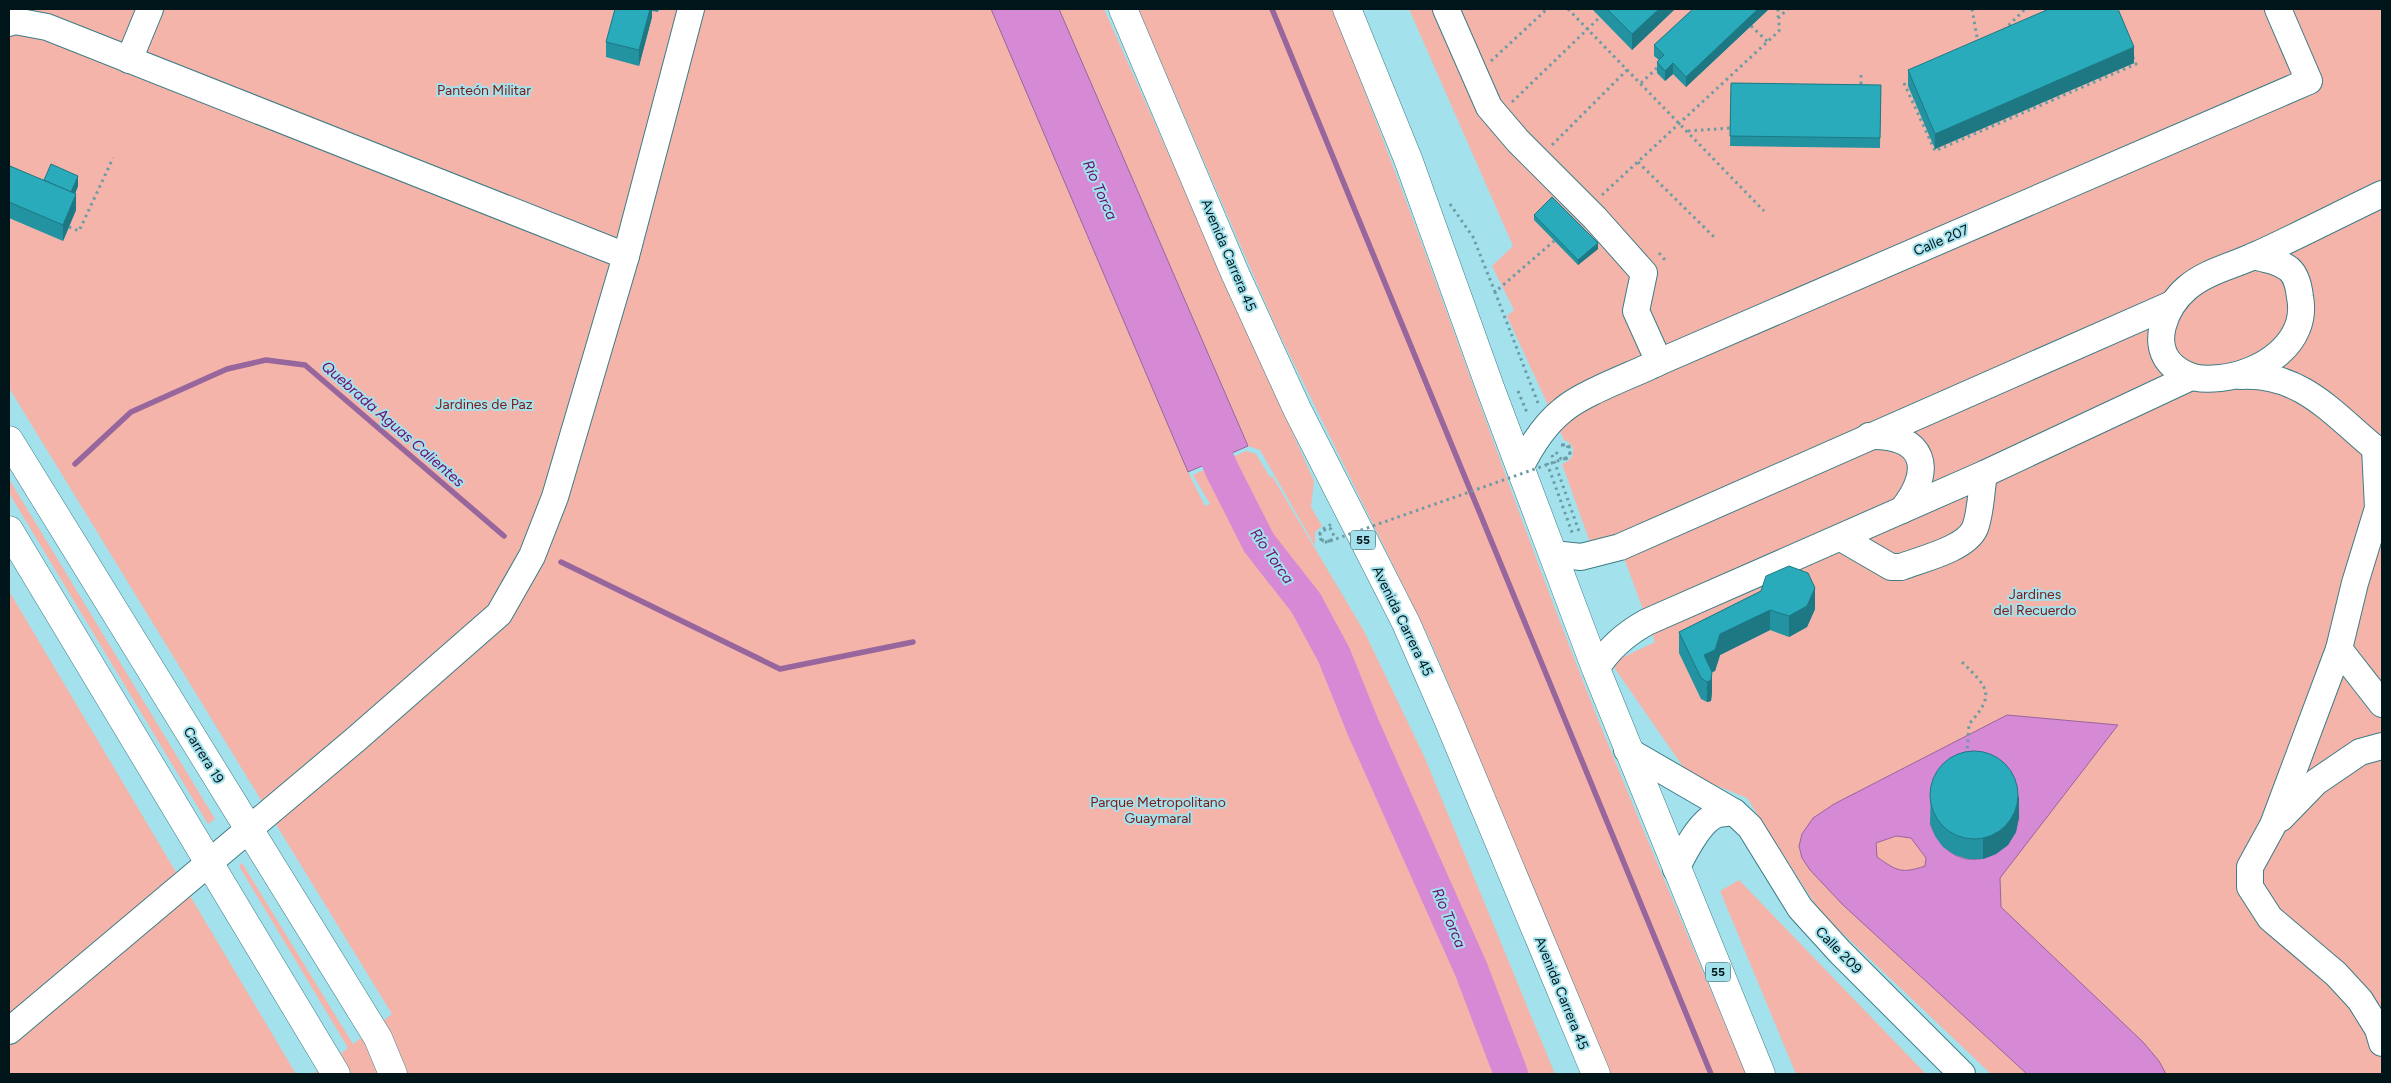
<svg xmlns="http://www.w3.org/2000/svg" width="2391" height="1083" font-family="Figtree,sans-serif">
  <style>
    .green { fill: #f5b4aa }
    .water { fill: #d689d4; stroke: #96669c; fill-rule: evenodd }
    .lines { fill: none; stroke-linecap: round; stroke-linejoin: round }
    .stream { stroke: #96669c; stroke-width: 5.5 }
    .river { stroke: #d689d4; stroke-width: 34 }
    .minor-casing { stroke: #3d7c85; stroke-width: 28 }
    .major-casing { stroke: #3d7c85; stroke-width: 29 }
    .highway-casing { stroke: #3d7c85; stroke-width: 29 }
    .path { stroke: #6c9ca4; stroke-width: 3; stroke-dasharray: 2.5 4; stroke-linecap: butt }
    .minor { stroke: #fff; stroke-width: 26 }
    .major { stroke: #fff; stroke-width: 28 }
    .highway { stroke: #fff; stroke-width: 28 }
    .path-bridge { stroke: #6c9ca4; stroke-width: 3; stroke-dasharray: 2.5 4; stroke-linecap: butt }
    .wall { fill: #2393a1 }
    .shaded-wall { fill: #1d7883 }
    .building { fill: #29abbb; stroke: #1d7883 }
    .labels { text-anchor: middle; stroke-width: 4; stroke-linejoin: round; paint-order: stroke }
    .shield { fill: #a3e2ec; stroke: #315258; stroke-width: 1 }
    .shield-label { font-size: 12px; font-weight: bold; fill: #001519 }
    .park-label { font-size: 14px; fill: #7b1a16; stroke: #a3e2ec }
    .street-label { font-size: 14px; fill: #001519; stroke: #a3e2ec }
    .water-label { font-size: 15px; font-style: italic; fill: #6c0c6e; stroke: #a3e2ec }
  </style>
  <rect width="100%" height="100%" fill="#a3e2ec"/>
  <!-- green -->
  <g class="green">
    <path d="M9 9H991L1188 472 1205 506 1210 504 1193 475 1246 451 1256 454 1270 477 1272 476 1364 631 1424 756 1555 1074H313L348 1048 239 866 242 863 353 1044 392 1014 9 388Z"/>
    <path d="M1059 9H1104L1314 481 1311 507 1322 526 1315 532V546L1260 450 1248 446Z"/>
    <path d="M1138 9H1332C1426 241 1503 481 1596 714 1644 834 1696 954 1746 1074H1611L1432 644 1276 327Z"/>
    <path d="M1409 9H2382V1074H1991L1820 912 1747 798 1688 774 1611 663 1655 642 1616 536 1591 545 1562 464C1575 460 1578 445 1564 440L1507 316 1514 310 1492 266 1513 246Z"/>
    <path d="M9 479 215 819 208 824 9 493Z"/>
    <path d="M9 591 296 1074H9Z"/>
    <path d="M1739 880 1926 1074H1796L1720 891Z"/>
  </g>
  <!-- water -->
  <g class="water">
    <path d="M991 9H1059L1248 446 1188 472Z"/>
    <path d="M2007 715 2118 725 2000 878 2001 907 2143 1042 2159 1061 2166 1074H2027L1843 905 1810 870 1802 858 1799 846 1802 834 1813 818 1834 804ZM2019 817C2007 870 1947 875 1930 823ZM1896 836 1911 838 1926 858 1925 866C1901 874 1897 871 1877 857L1876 843Z"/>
  </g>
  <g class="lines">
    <!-- stream -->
    <g class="stream">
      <path d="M1272 9 1711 1074"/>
      <path d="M75 464 131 412 227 369 266 360 305 365 504 536"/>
      <path d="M561 562 780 669 913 642"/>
    </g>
    <!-- river -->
    <path class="river" d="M1199 417 1222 470 1259 543 1306 603 1334 655 1363 727 1471 969 1511 1074"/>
    <!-- minor casing -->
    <g class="minor-casing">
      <g id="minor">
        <path d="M1446 9 1489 107 1518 141 1595 218 1644 273 1636 311 1659 362"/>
        <path d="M9 23 15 21 47 27 626 256"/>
        <path d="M129 60 150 9"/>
        <path d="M2253 256C2266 259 2278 261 2289 269 2296 275 2299 288 2300 297 2309 343 2261 374 2220 378 2202 380 2189 379 2174 367 2148 345 2166 306 2187 288 2207 271 2233 266 2256 255 2298 236 2340 214 2382 194"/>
        <path d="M2240 376C2304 372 2336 418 2382 454"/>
        <path d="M1869 436C1925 434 1935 470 1902 510"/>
        <path d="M2375 448 2378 508 2355 583 2339 649 2273 825 2250 867V887L2270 918 2336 974 2360 1000 2378 1029 2382 1043"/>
        <path d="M1520 468C1530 448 1545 424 1563 410 1584 392 1633 375 1659 362L2309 81 2278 9"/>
        <path d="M1841 538 1891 567H1901C1922 559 1966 549 1975 528 1981 512 1981 491 1984 474"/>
        <path d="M1553 554 1581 557 1620 547 2172 304"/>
        <path d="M2339 649 2382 704"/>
        <path d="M1596 669C1609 648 1625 634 1647 622L1984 474 2191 377"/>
        <path d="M1627 750 1734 812 1750 827 1800 908 1840 952 1962 1074"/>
        <path d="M2281 818 2316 782 2360 752 2382 746"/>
        <path d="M1676 869C1684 853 1700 820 1718 814 1723 813 1729 813 1734 812"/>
        <path d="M9 1031 355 740 499 614 532 556 555 497 626 256 691 9"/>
      </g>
    </g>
    <!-- major casing -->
    <g class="major-casing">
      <g id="major">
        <path d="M9 440 378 1038 393 1074"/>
        <path d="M9 530 336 1074"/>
      </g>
    </g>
    <!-- highway casing -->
    <g class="highway-casing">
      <g id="highway">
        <path d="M1123 9 1234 271 1297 409 1406 623 1447 717 1596 1074"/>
        <path d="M1347 9 1408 159 1491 390 1596 669 1761 1074"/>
      </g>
    </g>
    <!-- path -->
    <g class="path">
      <path d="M1568 9 1764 211"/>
      <path d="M1778 9V17"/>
      <path d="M1972 9 1978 43"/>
      <path d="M1751 26 1768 42"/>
      <path d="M2004 30 2025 9"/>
      <path d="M1491 61 1547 9"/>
      <path d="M1861 75V89"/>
      <path d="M1641 83 1659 66"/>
      <path d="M1904 83 1935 151 2136 64 2133 57"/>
      <path d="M1512 102 1600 17"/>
      <path d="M1688 131 1730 128"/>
      <path d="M1552 145 1627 70"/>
      <path d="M1638 162 1714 237"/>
      <path d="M1602 195 1779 31V17L1788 9"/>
      <path d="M1450 204 1473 237 1495 292"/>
      <path d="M69 227 79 231 113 158"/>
      <path d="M1659 253 1665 260"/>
      <path d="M1518 391 1528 415"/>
      <path d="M1538 403 1495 292 1554 241"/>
      <path d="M1561 445H1567L1570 453 1566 458"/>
      <path d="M1556 452 1561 459H1566L1570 455 1569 446 1560 444"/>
      <path d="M1552 455 1580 534"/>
      <path d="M1547 463 1573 535"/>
      <path d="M1330 541H1323L1320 534 1327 528 1331 529 1334 536 1330 542H1323C1314 533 1324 528 1332 524"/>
      <path d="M1962 662C1988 688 1996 694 1969 724L1967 753"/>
    </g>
    <!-- minor -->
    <use href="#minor" class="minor"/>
    <!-- major -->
    <use href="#major" class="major"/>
    <!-- highway -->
    <use href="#highway" class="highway"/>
    <!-- path-bridge -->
    <path class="path-bridge" d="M1330 541 1566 458"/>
  </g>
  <!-- wall -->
  <g class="wall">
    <path d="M615 9H659L658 12 652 11V17L639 66 606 57V42Z"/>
    <path d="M1592 9H1675L1632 50Z"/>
    <path d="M1693 9H1769L1686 87 1673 74 1665 81 1657 73V62L1659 60 1654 56V45Z"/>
    <path d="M2134 63 1935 149 1908 86V70Z"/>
    <path d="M1731 83 1881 85 1880 148 1730 146Z"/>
    <path d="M9 169 44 180 78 186 75 194 76 210 63 241 9 218Z"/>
    <path d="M1534 215 1598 249 1578 265 1534 220Z"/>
    <path d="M1761 591 1815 609 1807 627 1789 637 1770 630 1720 655 1715 671 1712 672V692L1711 701 1707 702 1701 699 1679 653V632Z"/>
    <path d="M1931 788 2019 817 2016 832 2008 845 1996 854 1983 859H1968L1955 855 1943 847 1935 836 1930 823Z"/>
  </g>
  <!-- shaded-wall -->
  <g class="shaded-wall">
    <path d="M650 9H652V17L639 66V50Z"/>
    <path d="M1659 9H1675L1632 50V34Z"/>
    <path d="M1758 9H1769L1686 87V77Z"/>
    <path d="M2134 47V63L1935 149V134Z"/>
    <path d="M1673 63V74L1665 81V71Z"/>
    <path d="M78 176V186L70 205V195Z"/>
    <path d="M76 194V210L63 241V225Z"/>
    <path d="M1598 243V249L1578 265V260Z"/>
    <path d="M1815 588V609L1807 627 1789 637V616Z"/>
    <path d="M1770 610V630L1720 655 1715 671 1712 672V692L1711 701 1707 702V682L1704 655 1720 634Z"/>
    <path d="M2019 796V817L2016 832 2008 845 1996 854 1983 859V838Z"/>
  </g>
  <!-- building -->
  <g class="building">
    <path d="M615 9H650L639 50 606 42Z"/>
    <path d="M1607 9H1659L1632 34Z"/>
    <path d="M1693 9H1758L1686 77 1673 63 1665 71 1657 62 1664 55 1654 45Z"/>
    <path d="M2049 9H2118L2134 47 1935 134 1908 70Z"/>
    <path d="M1731 83 1881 85 1880 138 1730 136Z"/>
    <path d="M51 164 78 176 71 192 44 180Z"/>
    <path d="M10 166 76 194 63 225 9 202V169Z"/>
    <path d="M1552 197 1598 243 1578 260 1534 215Z"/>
    <path d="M1789 566 1808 573 1815 588 1807 606 1789 616 1770 610 1720 634 1715 650 1704 655 1712 672 1711 680 1707 682 1701 678 1679 632 1761 591 1766 576Z"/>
    <circle cx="1974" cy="795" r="44"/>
  </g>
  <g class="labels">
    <!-- shield labels -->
    <g class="shield">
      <rect x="1350.5" y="530.5" width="25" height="19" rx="4"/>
      <rect x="1705.5" y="962.5" width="25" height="19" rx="4"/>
    </g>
    <g class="shield-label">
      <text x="1363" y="544">55</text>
      <text x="1718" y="976">55</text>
    </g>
    <!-- park labels -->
    <g class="park-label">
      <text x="484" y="95">Panteón Militar</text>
      <text x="484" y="409">Jardines de Paz</text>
      <text x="2035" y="599">Jardines<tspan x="2035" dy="16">del Recuerdo</tspan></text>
      <text x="1158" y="807">Parque Metropolitano<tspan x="1158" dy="16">Guaymaral</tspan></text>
    </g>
    <!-- street labels -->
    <g class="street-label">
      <text transform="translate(1941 240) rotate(-23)" y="5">Calle 207</text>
      <text transform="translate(1229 255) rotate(67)" y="5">Avenida Carrera 45</text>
      <text transform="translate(1403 621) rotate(64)" y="5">Avenida Carrera 45</text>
      <text transform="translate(204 755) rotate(58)" y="5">Carrera 19</text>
      <text transform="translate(1839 950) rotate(46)" y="5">Calle 209</text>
      <text transform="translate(1562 993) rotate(68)" y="5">Avenida Carrera 45</text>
    </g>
    <!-- water labels -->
    <g class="water-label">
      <text transform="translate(1100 190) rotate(66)" y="5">Río Torca</text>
      <text transform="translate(393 424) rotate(41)" y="5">Quebrada Aguas Calientes</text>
      <text transform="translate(1272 556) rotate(55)" y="5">Río Torca</text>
      <text transform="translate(1449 918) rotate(67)" y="5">Río Torca</text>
    </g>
  </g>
  <!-- border -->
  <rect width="2391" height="1083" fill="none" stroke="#001519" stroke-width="20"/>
</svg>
